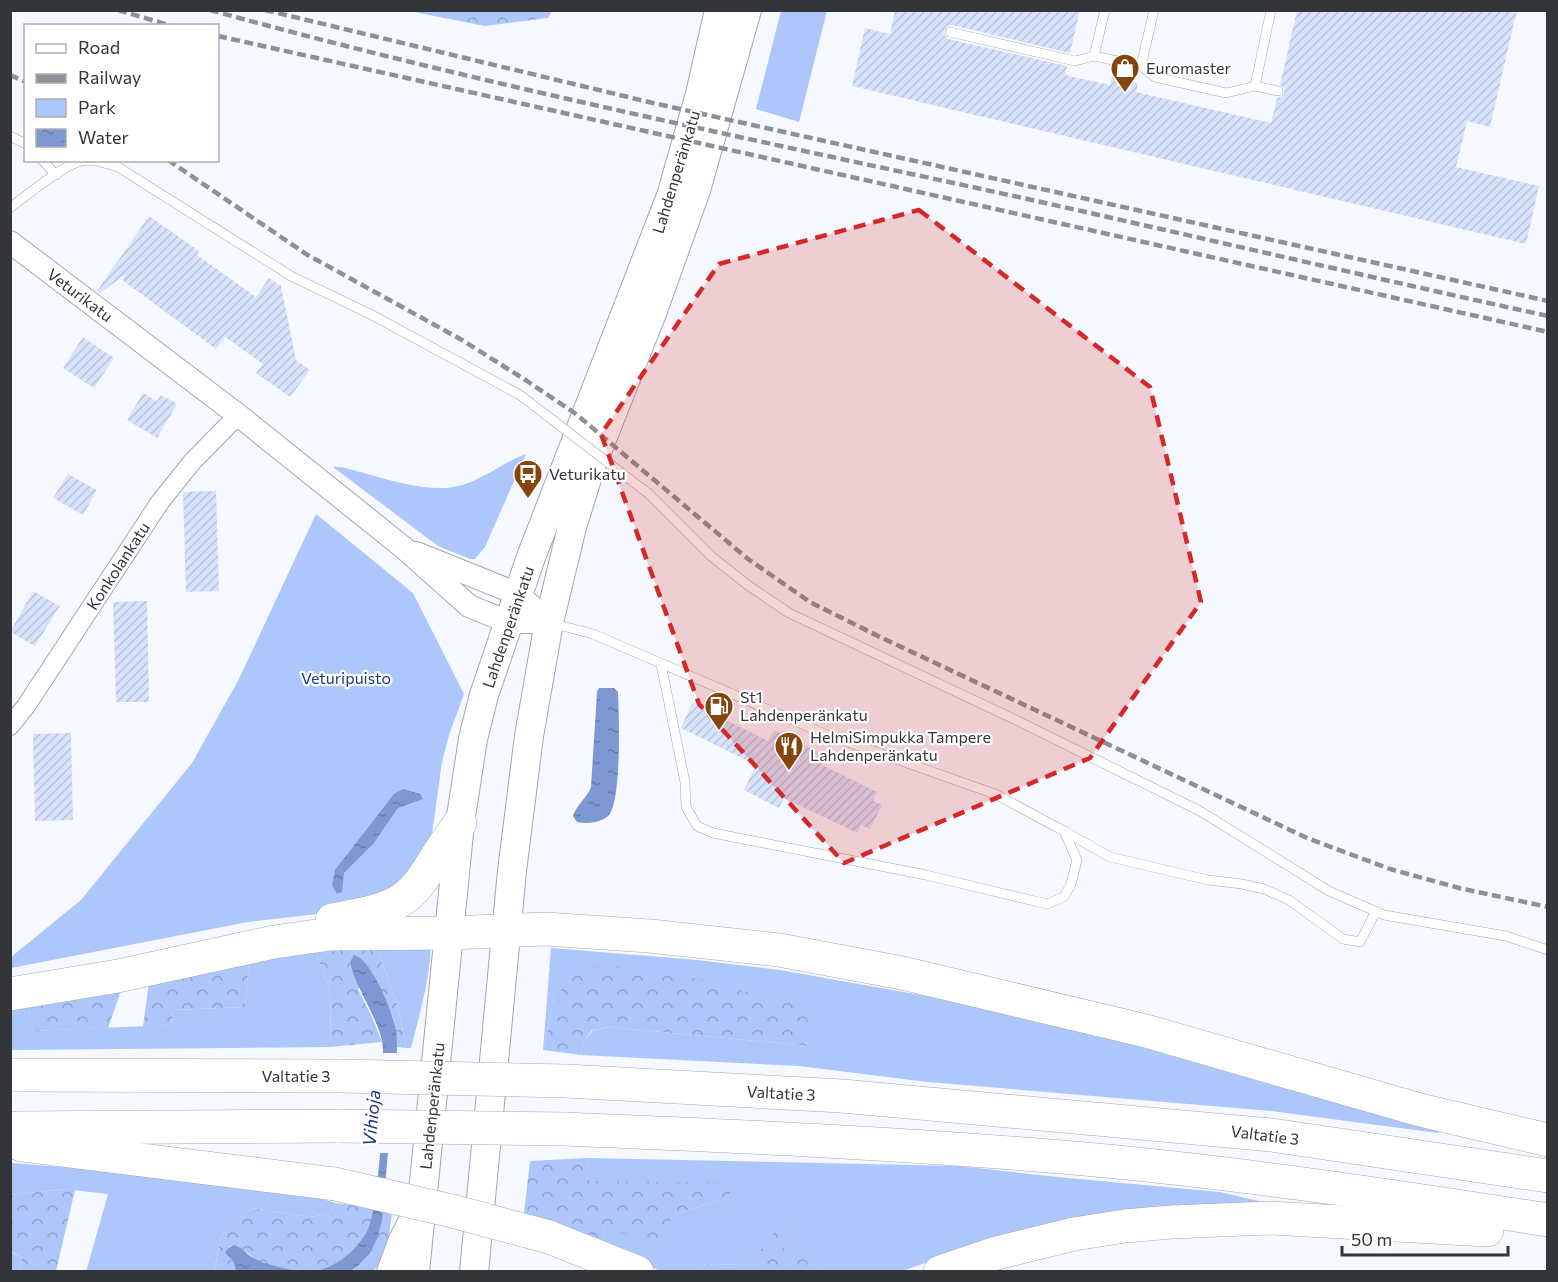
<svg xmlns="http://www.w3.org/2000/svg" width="1558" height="1282" font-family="Commissioner,sans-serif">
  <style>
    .green { fill: #adc6fc }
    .forest { fill: url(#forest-crowns) }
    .water { fill: url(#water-ripples) }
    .pier { fill: #f5f8fe }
    .building { fill: url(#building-hatch) }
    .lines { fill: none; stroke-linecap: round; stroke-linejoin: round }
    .service-casing { stroke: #a2a7b0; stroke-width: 10 }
    .minor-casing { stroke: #a2a7b0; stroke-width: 20 }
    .tertiary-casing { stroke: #a2a7b0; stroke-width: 24 }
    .primary-casing { stroke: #a2a7b0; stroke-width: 30 }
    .motorway-casing { stroke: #a2a7b0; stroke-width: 34 }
    .service { stroke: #fff; stroke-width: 9 }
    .minor { stroke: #fff; stroke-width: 18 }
    .tertiary { stroke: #fff; stroke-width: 22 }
    .primary { stroke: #fff; stroke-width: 28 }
    .motorway { stroke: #fff; stroke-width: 33 }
    .rail { stroke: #8e9095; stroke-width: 4.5; stroke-dasharray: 9 4.5; stroke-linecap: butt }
    .service-bridge-casing { stroke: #a2a7b0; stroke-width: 10; stroke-linecap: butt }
    .motorway-bridge-casing { stroke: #a2a7b0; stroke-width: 34; stroke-linecap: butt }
    .service-bridge { stroke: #fff; stroke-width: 9 }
    .motorway-bridge { stroke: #fff; stroke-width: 33 }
    .marked { fill: #d62828; fill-opacity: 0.2; stroke: #d62828; stroke-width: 4.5; stroke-dasharray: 12 8; stroke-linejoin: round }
    .labels { text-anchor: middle; stroke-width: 4.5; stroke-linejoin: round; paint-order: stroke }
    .poi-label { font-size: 16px; fill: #343539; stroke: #fff; text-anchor: start }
    .street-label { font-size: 16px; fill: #343539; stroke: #fff }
    .park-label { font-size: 16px; fill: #1f397e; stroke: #fff }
    .water-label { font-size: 18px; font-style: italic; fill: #1d367c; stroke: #fff }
  </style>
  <defs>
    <pattern id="forest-crowns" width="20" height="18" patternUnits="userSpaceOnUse" patternTransform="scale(1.5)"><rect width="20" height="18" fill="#adc6fc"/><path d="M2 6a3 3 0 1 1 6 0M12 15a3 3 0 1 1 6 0" fill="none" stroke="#8ea2cd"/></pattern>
    <pattern id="water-ripples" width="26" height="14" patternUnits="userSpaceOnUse" patternTransform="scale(1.5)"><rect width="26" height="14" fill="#7e98d3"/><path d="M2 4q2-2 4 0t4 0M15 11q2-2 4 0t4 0" fill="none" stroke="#687dac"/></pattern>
    <pattern id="building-hatch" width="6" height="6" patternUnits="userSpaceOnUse" patternTransform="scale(1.5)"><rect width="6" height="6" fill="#d7e3fc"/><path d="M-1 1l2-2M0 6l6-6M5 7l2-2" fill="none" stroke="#b9c3d9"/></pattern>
  </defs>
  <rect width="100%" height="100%" fill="#f5f8fe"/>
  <!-- green -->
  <g class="green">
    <path d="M781 11H827L799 122 756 109Z"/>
    <path d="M526 454 485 547 475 559H470L438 546 333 467C343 466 354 471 364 473 391 481 418 489 446 488 476 486 499 464 526 454Z"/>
    <path d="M316 514 413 593 464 694 449 735 442 762 432 834 402 882 335 912 248 922 11 968V957L81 900 192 763 239 679Z"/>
    <path d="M431 943C430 979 420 1013 411 1048H406L398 1006 376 946Z"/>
    <path d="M551 948 697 960 780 970 932 997 1099 1035 1269 1084 1438 1128V1133L1271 1111 928 1082 799 1066 581 1055 584 1041 593 1030 610 1027 808 1046 554 999 543 1050Z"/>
    <path d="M316 951 331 997 330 1047 11 1050V1010L28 1007 30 1031 171 1025 173 1010 245 1007 249 961Z"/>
    <path d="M587 1158 959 1166 1057 1177 1220 1192 1263 1202V1207L957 1252 899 1272 815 1271 823 1267 782 1256 786 1229 748 1265 705 1264 699 1271H660L603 1244 605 1226 674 1214 730 1198 588 1181Z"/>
    <path d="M11 1163 214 1179 281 1187 336 1203 329 1214 309 1217 252 1208 221 1237 214 1271 86 1272 108 1194 64 1189 11 1195Z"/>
    <path d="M10 1251 22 1258 20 1271H11Z"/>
  </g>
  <!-- forest -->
  <g class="forest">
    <path d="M409 11H552L548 18 485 26Z"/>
    <path d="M376 946 398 1006 406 1048 397 1047 394 1019 372 972 358 989 372 1017 382 1042 330 1047 331 997 316 951Z"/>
    <path d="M249 961 245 1007 173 1010 171 1025 143 1027 149 982Z"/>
    <path d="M615 966 671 972 808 1008 814 1026 808 1046 610 1027 592 1030 584 1041 581 1055 543 1050 554 999 574 975 590 967Z"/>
    <path d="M122 988 108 1028 29 1031 28 1007Z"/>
    <path d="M587 1158 589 1181 730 1183V1198L674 1214 660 1247 605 1226 603 1244 524 1213 530 1161Z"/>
    <path d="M64 1189 75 1190 56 1271H20L22 1258 11 1251V1195Z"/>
    <path d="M336 1203 374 1208C370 1239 345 1266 313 1271 299 1273 277 1267 263 1263 255 1260 250 1254 243 1250 240 1248 234 1247 230 1246L225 1253 233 1261 236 1271 214 1272 221 1237 252 1208 309 1217 329 1214Z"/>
    <path d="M383 1211 392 1213 389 1236 376 1268 373 1271 351 1272C371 1257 380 1236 383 1211Z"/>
    <path d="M779 1227 786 1229 783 1255 823 1257V1267L815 1272 699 1271 705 1264 748 1265Z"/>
  </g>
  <!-- water -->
  <g class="water">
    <path d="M599 688H614L618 692C619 714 622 803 608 816 600 823 588 824 577 822L573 816C577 804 587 798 591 787L597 692Z"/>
    <path d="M403 789 420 794 423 799 398 808 373 844 344 873 342 892 337 894 332 885 335 870 394 794Z"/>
    <path d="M354 955C370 958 390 1006 394 1022 397 1031 397 1041 397 1050L382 1221 377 1239 370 1253 359 1265 351 1271H236L233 1261 225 1253 227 1249 234 1245C242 1247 245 1253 252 1257 264 1265 300 1273 314 1271 337 1267 356 1251 367 1231 380 1209 387 1070 382 1041 378 1020 359 992 352 970L350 962Z"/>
  </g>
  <!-- pier -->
  <path class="pier" d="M379 1053H400L391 1153H376L380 1093Z"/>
  <!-- building -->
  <g class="building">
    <path d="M895 10H1080L1070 53 952 25 946 27 943 33 948 39 1067 66 1065 75 1110 85 1112 77 1138 83 1136 92 1271 123 1277 98 1281 97 1284 93V88L1280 85 1297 10H1517L1490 127 1467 121 1456 167 1539 186 1526 244 852 86 865 28 890 34Z"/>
    <path d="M149 216 199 251 197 255 256 297 269 278 281 286 296 360 310 370 290 397 256 373 263 364 225 337 216 349 122 280 126 274 100 293 97 291Z"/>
    <path d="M83 337 114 358 94 388 63 368Z"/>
    <path d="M143 393 157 401 161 395 177 404 157 438 127 420Z"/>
    <path d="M68 474 97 490 83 515 53 498Z"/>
    <path d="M216 491 219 591 186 592 183 492Z"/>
    <path d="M33 591 60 606 35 646 10 632Z"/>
    <path d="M147 601 149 702H116L113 602Z"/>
    <path d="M692 703 768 741 774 730 826 756 822 765 877 792 873 801 882 805 870 829 861 825 857 833 784 798 779 808 744 790 756 765 681 728Z"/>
    <path d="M71 733 73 820 35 821 33 734Z"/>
  </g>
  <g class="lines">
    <!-- service casing -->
    <g class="service-casing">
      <g id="service">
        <path d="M1271 10 1255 86 1278 91"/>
        <path d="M950 32 1075 61 1094 56 1141 66 1155 77 1226 93 1255 86"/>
        <path d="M1094 56 1105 10"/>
        <path d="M1141 66 1154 10"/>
        <path d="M10 136 26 144"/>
        <path d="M42 160 56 175"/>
        <path d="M10 208C26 196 63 165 81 161 93 158 106 164 118 167L291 276 372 315 520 395"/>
        <path d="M649 494 711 556 749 586 789 613 1018 721 1200 811 1329 891 1384 915 1506 936 1548 950"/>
        <path d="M551 623 593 634 825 734 995 794 1064 831 1077 860 1071 884 1064 897 1047 904 926 875 713 833 697 826 686 807 685 782 661 664"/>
        <path d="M1064 831 1110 857 1208 880 1242 884 1264 889 1289 900 1343 939 1360 942 1376 911"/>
      </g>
    </g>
    <!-- minor casing -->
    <g class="minor-casing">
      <path id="minor" d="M10 726 26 706 160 502 192 462 238 415"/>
    </g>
    <!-- tertiary casing -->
    <g class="tertiary-casing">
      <g id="tertiary">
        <path d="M10 242 238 415 404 548 469 606 508 622H549"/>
        <path d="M416 553 518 594 549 622"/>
      </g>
    </g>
    <!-- primary casing -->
    <g class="primary-casing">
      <g id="primary">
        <path d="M391 1272 402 1242 414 1219"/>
        <path d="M415 1272 460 823 473 739 484 695 531 557 671 196 700 94 719 10"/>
        <path d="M474 1272 512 871 529 736 549 622 572 527 590 469 652 313 696 190 747 10"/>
      </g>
    </g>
    <!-- motorway casing -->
    <g class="motorway-casing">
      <g id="motorway">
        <path d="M332 920C353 916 376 913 396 903 418 892 428 869 441 850 447 840 454 832 460 823"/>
        <path d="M10 994 118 976 274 942 330 934 450 933 546 929 650 936 779 950 902 973 1146 1031 1420 1110 1548 1140"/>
        <path d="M10 1075 341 1076"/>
        <path d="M566 1081 842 1096 1272 1135 1548 1176"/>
        <path d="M10 1128 340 1126"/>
        <path d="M564 1129C738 1136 912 1144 1085 1159 1240 1173 1394 1196 1548 1220"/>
        <path d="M21 1145 335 1184"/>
        <path d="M549 1237 637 1272"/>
        <path d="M940 1272 993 1254 1074 1234 1125 1226 1172 1222 1269 1218 1487 1230"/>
      </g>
    </g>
    <!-- service -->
    <use href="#service" class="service"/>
    <!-- minor -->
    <use href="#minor" class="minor"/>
    <!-- tertiary -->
    <use href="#tertiary" class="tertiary"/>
    <!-- primary -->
    <use href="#primary" class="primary"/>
    <!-- motorway -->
    <use href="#motorway" class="motorway"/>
    <!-- rail -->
    <g class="rail">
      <path d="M118 10 172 26"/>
      <path d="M210 10C478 84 751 139 1023 198 1198 237 1373 278 1548 316"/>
      <path d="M265 10 653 103 1548 301"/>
      <path d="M218 36 1548 332"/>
      <path d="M10 75 26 82"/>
      <path d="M168 160 306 254 462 340 527 381 576 414 748 559 810 602 878 636 1307 838 1390 869 1459 888 1548 907"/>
    </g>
    <!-- service-bridge casing -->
    <g class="service-bridge-casing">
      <path id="service-bridge" d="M520 395 649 494"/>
    </g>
    <!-- motorway-bridge casing -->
    <g class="motorway-bridge-casing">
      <g id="motorway-bridge">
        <path d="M341 1076 566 1081"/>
        <path d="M340 1126 564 1129"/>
        <path d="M335 1184 452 1211 549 1237"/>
      </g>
    </g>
    <!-- service-bridge -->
    <use href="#service-bridge" class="service-bridge"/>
    <!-- motorway-bridge -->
    <use href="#motorway-bridge" class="motorway-bridge"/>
  </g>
  <!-- marked area -->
  <path class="marked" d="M919 210 1150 387 1201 602 1090 758 844 863 699 704 601 434 719 264Z"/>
  <!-- icons -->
  <defs>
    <g id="shop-pin" transform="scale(1.5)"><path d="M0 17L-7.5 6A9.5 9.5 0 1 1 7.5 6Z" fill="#85450c" stroke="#fff"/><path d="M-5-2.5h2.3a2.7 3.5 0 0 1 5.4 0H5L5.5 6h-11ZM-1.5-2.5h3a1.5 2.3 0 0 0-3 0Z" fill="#fff"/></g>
    <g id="bus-pin" transform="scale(1.5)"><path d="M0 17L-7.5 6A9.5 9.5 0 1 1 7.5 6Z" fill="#85450c" stroke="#fff"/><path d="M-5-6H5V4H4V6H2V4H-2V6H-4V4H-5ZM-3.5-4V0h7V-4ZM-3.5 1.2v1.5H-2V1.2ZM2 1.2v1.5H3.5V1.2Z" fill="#fff"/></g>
    <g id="fuel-pin" transform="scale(1.5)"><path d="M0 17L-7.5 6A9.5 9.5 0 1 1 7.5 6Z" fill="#85450c" stroke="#fff"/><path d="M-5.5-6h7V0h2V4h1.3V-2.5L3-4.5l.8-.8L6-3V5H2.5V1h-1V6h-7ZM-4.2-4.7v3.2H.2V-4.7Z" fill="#fff"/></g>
    <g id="restaurant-pin" transform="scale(1.5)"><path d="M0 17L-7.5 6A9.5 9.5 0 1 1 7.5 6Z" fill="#85450c" stroke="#fff"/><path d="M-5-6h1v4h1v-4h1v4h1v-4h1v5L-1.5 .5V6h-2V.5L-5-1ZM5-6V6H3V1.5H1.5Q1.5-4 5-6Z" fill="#fff"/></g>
  </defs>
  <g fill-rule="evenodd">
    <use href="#shop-pin" x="1125" y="68"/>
    <use href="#bus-pin" x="528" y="474"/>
    <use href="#fuel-pin" x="719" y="706"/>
    <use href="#restaurant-pin" x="789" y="746"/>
  </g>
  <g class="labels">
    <!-- poi labels -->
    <g class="poi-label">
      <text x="1146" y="74">Euromaster</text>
      <text x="549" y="480">Veturikatu</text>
      <text x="740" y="703">St1<tspan x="740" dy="18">Lahdenperänkatu</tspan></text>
      <text x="810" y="743">HelmiSimpukka Tampere<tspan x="810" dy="18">Lahdenperänkatu</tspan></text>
    </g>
    <!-- street labels -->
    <g class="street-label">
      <text transform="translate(676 172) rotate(-73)" y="6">Lahdenperänkatu</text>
      <text transform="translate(80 295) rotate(37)" y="6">Veturikatu</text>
      <text transform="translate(118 566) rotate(-57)" y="6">Konkolankatu</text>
      <text transform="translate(508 627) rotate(-71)" y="6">Lahdenperänkatu</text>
      <text x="296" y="1082">Valtatie 3</text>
      <text transform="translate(781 1093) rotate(3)" y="6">Valtatie 3</text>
      <text transform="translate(432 1106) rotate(-84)" y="6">Lahdenperänkatu</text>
      <text transform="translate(1265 1135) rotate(7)" y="6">Valtatie 3</text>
    </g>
    <!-- park labels -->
    <g class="park-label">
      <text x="346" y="684">Veturipuisto</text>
    </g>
    <!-- water labels -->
    <g class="water-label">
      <text transform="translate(372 1118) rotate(-85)" y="6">Vihioja</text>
    </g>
  </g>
  <!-- border -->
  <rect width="1558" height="1282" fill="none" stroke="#343539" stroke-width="24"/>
  <!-- legend -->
  <rect x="24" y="24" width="195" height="138" fill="#ffffff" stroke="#aeaeb0" stroke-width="1.5"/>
  <rect x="36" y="44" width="30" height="9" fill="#ffffff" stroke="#aeaeb0" stroke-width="1.5"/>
  <text x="78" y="54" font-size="18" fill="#343539">Road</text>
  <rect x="36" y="74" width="30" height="9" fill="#8e9095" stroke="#aeaeb0" stroke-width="1.5"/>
  <text x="78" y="84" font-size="18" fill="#343539">Railway</text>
  <rect x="36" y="99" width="30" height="18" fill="#adc6fc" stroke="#aeaeb0" stroke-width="1.5"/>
  <text x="78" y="114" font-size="18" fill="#343539">Park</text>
  <rect x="36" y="129" width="30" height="18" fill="url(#water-ripples)" stroke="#aeaeb0" stroke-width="1.5"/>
  <text x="78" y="144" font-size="18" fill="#343539">Water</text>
  <!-- scale -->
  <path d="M1342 1246v9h166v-9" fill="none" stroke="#343539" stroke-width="3"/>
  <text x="1351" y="1246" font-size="18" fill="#343539" stroke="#ffffff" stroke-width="4.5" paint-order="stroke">50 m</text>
</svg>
